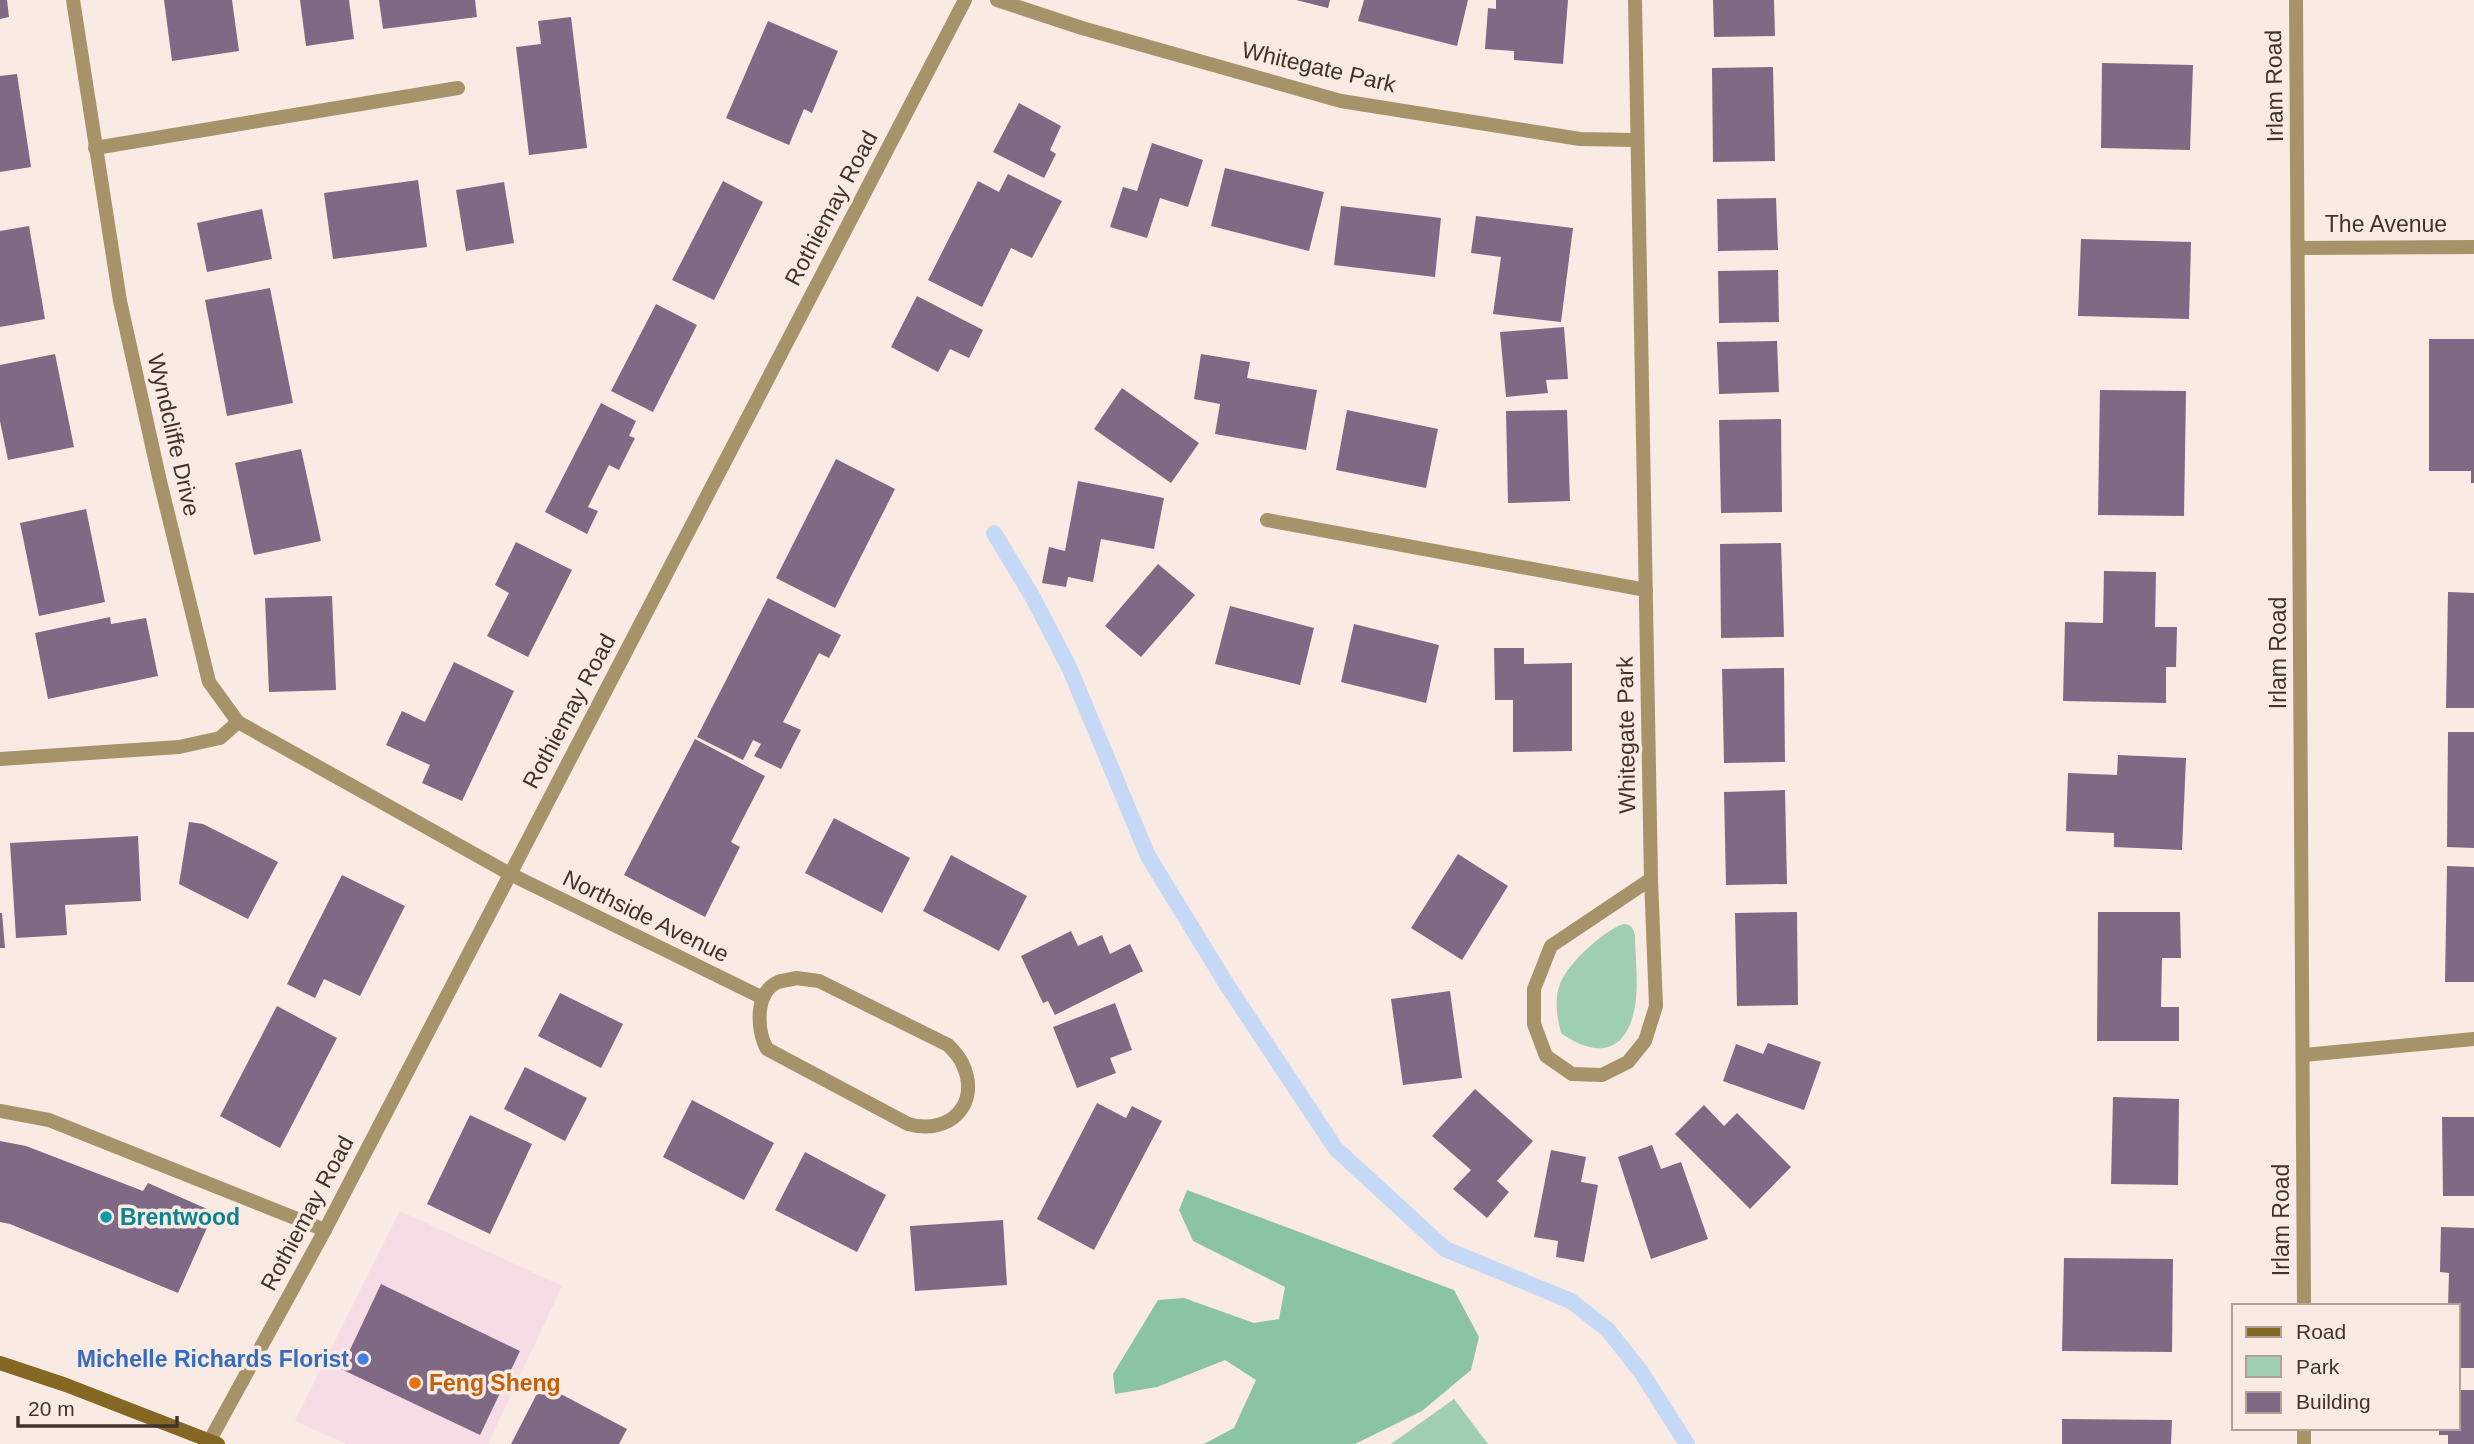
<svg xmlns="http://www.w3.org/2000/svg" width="2474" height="1444" font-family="Helvetica,sans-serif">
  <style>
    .commercial { fill: #f5dce5 }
    .green { fill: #9fceb2 }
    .forest { fill: #8bc4a2 }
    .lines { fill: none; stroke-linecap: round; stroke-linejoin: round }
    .stream { stroke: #c5d8f6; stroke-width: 16 }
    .building { fill: #806984 }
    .service { stroke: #a7936a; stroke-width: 14 }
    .minor { stroke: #a7936a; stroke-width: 14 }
    .tertiary { stroke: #a7936a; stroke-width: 14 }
    .secondary { stroke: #846722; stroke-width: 14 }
    .culture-dot { fill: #0f9aa8; stroke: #f9eae3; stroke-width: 2.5 }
    .shop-dot { fill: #3f7fe0; stroke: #f9eae3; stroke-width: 2.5 }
    .food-dot { fill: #e8710a; stroke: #f9eae3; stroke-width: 2.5 }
    .labels { text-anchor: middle; stroke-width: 7; stroke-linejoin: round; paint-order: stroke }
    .street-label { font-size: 23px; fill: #41332c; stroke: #f9eae3 }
    .culture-label { font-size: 23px; font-weight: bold; fill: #0d838f; stroke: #f9eae3; text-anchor: start }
    .shop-label { font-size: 23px; font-weight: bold; fill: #366cbe; stroke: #f9eae3; text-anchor: end }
    .food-label { font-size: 23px; font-weight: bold; fill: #c56008; stroke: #f9eae3; text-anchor: start }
  </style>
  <rect width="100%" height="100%" fill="#f9eae3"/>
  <!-- commercial -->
  <path class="commercial" d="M400 1211 562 1286 488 1444H347L295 1421Z"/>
  <!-- green -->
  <g class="green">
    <path d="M1623 924C1631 924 1633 928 1635 935 1635 958 1639 984 1635 1006 1627 1053 1597 1059 1561 1033 1557 1017 1554 1000 1560 984 1568 963 1602 932 1623 924Z"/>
    <path d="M1454 1399 1488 1444H1391Z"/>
  </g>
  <!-- forest -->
  <path class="forest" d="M1187 1190 1454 1290 1479 1337 1471 1370 1422 1411 1355 1444H1204L1234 1428 1256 1380 1225 1360 1157 1387 1115 1394 1113 1374 1158 1300 1184 1298 1254 1323 1279 1319 1285 1287 1193 1241 1179 1210Z"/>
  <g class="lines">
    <!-- stream -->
    <path class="stream" d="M994 533 1032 596 1069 667 1148 856 1227 985 1336 1149 1445 1249 1571 1301 1608 1330 1641 1372 1687 1444"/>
  </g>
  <!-- building -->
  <g class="building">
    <path d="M0 0H7L9 17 0 19Z"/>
    <path d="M164 0H232L239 51 172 61Z"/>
    <path d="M300 0H349L354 39 306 46Z"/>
    <path d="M379 0H475L477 17 383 29Z"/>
    <path d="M1296 0H1330L1328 8Z"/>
    <path d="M1364 0H1468L1457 46 1358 21Z"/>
    <path d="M1496 0H1568L1563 64 1514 60V51L1485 49 1488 8 1496 9Z"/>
    <path d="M1713 0H1774L1775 36 1714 37Z"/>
    <path d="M571 17 587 148 529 155 516 47 541 44 538 21Z"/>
    <path d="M768 21 838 51 812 113 804 109 789 145 726 118Z"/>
    <path d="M2102 63 2193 65 2190 150 2101 148Z"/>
    <path d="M1773 67 1775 161 1713 162 1712 68Z"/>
    <path d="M17 74 31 167 0 172V76Z"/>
    <path d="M1019 103 1061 126 1050 150 1056 154 1044 178 993 152Z"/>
    <path d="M1152 143 1203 160 1188 207 1160 198 1147 238 1110 227 1123 187 1137 191Z"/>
    <path d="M1225 168 1324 192 1309 251 1211 226Z"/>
    <path d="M1008 174 1062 201 1032 258 1011 248 982 307 928 280 978 181 999 192Z"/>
    <path d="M418 180 427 247 333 259 324 193Z"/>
    <path d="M723 181 763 202 714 300 672 280Z"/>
    <path d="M504 182 514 243 466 251 456 190Z"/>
    <path d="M1776 198 1778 250 1718 251 1717 199Z"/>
    <path d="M1341 206 1441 218 1435 277 1334 265Z"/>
    <path d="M262 209 272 259 207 272 197 223Z"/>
    <path d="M1476 216 1573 228 1561 322 1493 314 1501 257 1471 253Z"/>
    <path d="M29 226 45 319 0 327V231Z"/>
    <path d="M2081 239 2191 242 2189 319 2078 316Z"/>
    <path d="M1778 270 1779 322 1719 323 1718 271Z"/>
    <path d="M270 288 293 403 227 416 205 300Z"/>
    <path d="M917 296 983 330 969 358 950 349 938 372 891 347Z"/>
    <path d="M656 304 697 325 653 412 611 391Z"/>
    <path d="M1564 327 1568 379 1546 380 1548 393 1506 397 1500 332Z"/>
    <path d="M2429 339H2474V483H2471V471H2429Z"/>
    <path d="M1777 341 1779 392 1719 394 1717 342Z"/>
    <path d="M55 354 74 447 8 460 0 421V365Z"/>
    <path d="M1201 354 1250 362 1247 378 1317 390 1306 450 1215 434 1220 404 1194 399Z"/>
    <path d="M1122 388 1199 443 1171 483 1094 429Z"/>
    <path d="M2100 390 2186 391 2184 516 2098 515Z"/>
    <path d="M601 403 636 421 629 436 635 438 619 470 609 465 588 507 598 511 587 534 545 512Z"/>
    <path d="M1347 410 1438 429 1426 488 1336 470Z"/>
    <path d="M1567 410 1570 501 1508 503 1506 411Z"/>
    <path d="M1781 419 1782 512 1721 513 1719 420Z"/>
    <path d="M301 449 321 541 254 555 235 463Z"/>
    <path d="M836 459 895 489 835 608 776 578Z"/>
    <path d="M1078 481 1164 498 1154 549 1101 539 1093 582 1068 577 1066 587 1042 583 1049 547 1065 551Z"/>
    <path d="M86 509 105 602 39 616 20 523Z"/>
    <path d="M516 542 572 570 528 657 487 636 509 593 495 585Z"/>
    <path d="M1781 543 1784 637 1721 638 1720 544Z"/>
    <path d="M1158 564 1195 595 1141 657 1105 626Z"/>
    <path d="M2104 571 2156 572 2155 627H2177L2176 667H2166V703L2063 701 2065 622 2103 623Z"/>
    <path d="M2448 592 2474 593V708H2446Z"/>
    <path d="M332 596 336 690 269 692 265 598Z"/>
    <path d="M768 598 841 635 829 658 819 653 783 722 801 730 781 769 754 756 761 744 753 740 743 760 697 737Z"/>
    <path d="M1230 606 1314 628 1300 685 1215 664Z"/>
    <path d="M110 617 111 624 146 618 158 676 48 699 35 633Z"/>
    <path d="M1354 624 1439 645 1426 703 1341 682Z"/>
    <path d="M1494 648H1524V664L1572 663V751L1513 752V700H1495Z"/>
    <path d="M454 662 514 691 462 801 422 783 430 765 386 745 402 711 425 722Z"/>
    <path d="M1784 668 1785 762 1724 763 1722 669Z"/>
    <path d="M2448 732H2474V848L2447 847Z"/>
    <path d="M695 739 765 776 731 842 740 847 705 917 624 875Z"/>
    <path d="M2118 755 2186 758 2182 850 2114 847V833L2066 831 2068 773 2117 775Z"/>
    <path d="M1785 790 1787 884 1726 885 1724 792Z"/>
    <path d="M834 818 910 858 882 913 805 873Z"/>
    <path d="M189 822 203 824 278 862 248 919 179 884Z"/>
    <path d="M138 836 141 901 65 905 67 935 16 938 10 843Z"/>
    <path d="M1458 854 1508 886 1462 960 1411 928Z"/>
    <path d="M951 855 1027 896 999 951 923 911Z"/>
    <path d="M2447 866 2474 867V982H2445Z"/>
    <path d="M342 875 405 906 360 996 324 979 315 998 287 984Z"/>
    <path d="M1797 912 1798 1005 1737 1006 1735 913Z"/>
    <path d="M2098 912H2180L2181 958H2162L2161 1007H2179V1041H2097Z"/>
    <path d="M0 913H2L5 948H0Z"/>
    <path d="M1071 931 1078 946 1102 935 1110 954 1130 944 1143 971 1055 1015 1048 1001 1043 1003 1021 956Z"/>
    <path d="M1450 991 1462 1078 1403 1085 1391 999Z"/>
    <path d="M560 993 623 1024 601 1068 538 1036Z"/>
    <path d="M1115 1003 1132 1050 1110 1058 1116 1073 1077 1088 1053 1027Z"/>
    <path d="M277 1006 337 1038 280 1148 220 1116Z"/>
    <path d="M1768 1043 1821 1062 1804 1110 1723 1081 1736 1044 1763 1054Z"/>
    <path d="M525 1067 587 1098 565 1141 504 1109Z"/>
    <path d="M1475 1089 1533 1141 1497 1181 1509 1192 1487 1218 1453 1189 1471 1170 1432 1136Z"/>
    <path d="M2113 1097 2179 1099 2178 1185 2111 1184Z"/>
    <path d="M692 1100 774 1143 744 1200 663 1157Z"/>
    <path d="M1097 1103 1126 1118 1132 1106 1162 1121 1094 1250 1037 1219Z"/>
    <path d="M1704 1105 1724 1126 1737 1113 1791 1167 1750 1209 1675 1134Z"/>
    <path d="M470 1115 532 1144 490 1234 427 1204Z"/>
    <path d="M2442 1117H2474V1196H2443Z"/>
    <path d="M0 1141 26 1146 143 1191 148 1183 214 1212 178 1293 10 1224 0 1222Z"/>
    <path d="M1652 1145 1661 1169 1681 1162 1708 1239 1651 1259 1618 1157Z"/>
    <path d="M1551 1150 1586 1157 1581 1182 1598 1185 1584 1262 1556 1257 1558 1241 1534 1237Z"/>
    <path d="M805 1152 886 1195 857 1252 775 1210Z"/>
    <path d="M1003 1220 1007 1285 915 1291 910 1226Z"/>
    <path d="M2441 1227 2474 1228V1368H2458V1306H2448L2449 1273 2440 1272Z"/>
    <path d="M2064 1258 2173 1259 2172 1352 2062 1351Z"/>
    <path d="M381 1284 520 1351 480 1435 341 1369Z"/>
    <path d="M542 1384 627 1429 619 1444H511Z"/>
    <path d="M2458 1390H2474V1444H2448V1435H2439V1428H2458Z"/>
    <path d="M2062 1419 2172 1420 2171 1444H2062Z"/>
  </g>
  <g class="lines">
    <!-- service -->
    <path class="service" d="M0 1111 49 1120 325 1230"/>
    <!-- minor -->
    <g class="minor">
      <path d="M73 0 120 301 159 477 209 682 238 722 510 874 763 998"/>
      <path d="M997 0 1082 28 1341 101 1580 139 1637 140"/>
      <path d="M1635 0 1651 879"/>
      <path d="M95 148 458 88"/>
      <path d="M2299 248 2474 247"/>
      <path d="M1267 520 1646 590"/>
      <path d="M0 759 179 747 220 738 238 722"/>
      <path d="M1651 879 1656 1006 1645 1041 1628 1062 1602 1075 1572 1074 1546 1056 1534 1024V989L1551 946Z"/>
      <path d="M796 978 819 981 948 1045C953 1050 959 1056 962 1063 982 1103 950 1136 908 1124L767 1049C757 1031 754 993 778 982 784 980 790 980 796 978Z"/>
      <path d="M2304 1055 2474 1039"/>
      <path d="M210 1440 325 1230 965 0"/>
    </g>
    <!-- tertiary -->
    <g class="tertiary">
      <path d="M2296 0 2304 1306"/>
      <path d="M2304 1428V1444"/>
    </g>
    <!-- secondary -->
    <path class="secondary" d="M0 1363 66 1385 218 1444"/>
  </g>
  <!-- markers -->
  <circle class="culture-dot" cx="106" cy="1217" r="7"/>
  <circle class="shop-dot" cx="363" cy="1359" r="7"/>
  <circle class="food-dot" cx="415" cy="1383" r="7"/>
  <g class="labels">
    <!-- street labels -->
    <g class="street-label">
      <text transform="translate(1319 67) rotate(13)" y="8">Whitegate Park</text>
      <text transform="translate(2274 86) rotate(-91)" y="8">Irlam Road</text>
      <text transform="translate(831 208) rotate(-62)" y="8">Rothiemay Road</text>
      <text x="2386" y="232">The Avenue</text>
      <text transform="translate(174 435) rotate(77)" y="8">Wyndcliffe Drive</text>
      <text transform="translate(2278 653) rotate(-90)" y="8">Irlam Road</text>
      <text transform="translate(569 711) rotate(-62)" y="8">Rothiemay Road</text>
      <text transform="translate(1626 735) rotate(-91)" y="8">Whitegate Park</text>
      <text transform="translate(646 916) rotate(26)" y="8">Northside Avenue</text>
      <text transform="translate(307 1213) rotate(-62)" y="8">Rothiemay Road</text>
      <text transform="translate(2281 1220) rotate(-90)" y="8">Irlam Road</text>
    </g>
    <!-- culture labels -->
    <g class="culture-label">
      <text x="120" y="1225">Brentwood</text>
    </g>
    <!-- shop labels -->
    <g class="shop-label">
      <text x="349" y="1367">Michelle Richards Florist</text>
    </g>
    <!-- food labels -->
    <g class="food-label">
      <text x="429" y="1391">Feng Sheng</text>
    </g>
  </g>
  <!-- legend -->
  <rect x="2232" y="1304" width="228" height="126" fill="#f9eae3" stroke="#afa19a" stroke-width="2"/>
  <rect x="2246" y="1327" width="35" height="10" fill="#846722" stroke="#afa19a" stroke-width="2"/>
  <text x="2296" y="1339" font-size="21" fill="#41332c">Road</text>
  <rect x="2246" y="1356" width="35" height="21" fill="#9fceb2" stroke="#afa19a" stroke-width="2"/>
  <text x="2296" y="1374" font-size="21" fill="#41332c">Park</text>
  <rect x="2246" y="1392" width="35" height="21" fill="#806984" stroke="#afa19a" stroke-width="2"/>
  <text x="2296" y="1409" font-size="21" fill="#41332c">Building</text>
  <!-- scale -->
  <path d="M18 1416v10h159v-10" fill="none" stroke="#41332c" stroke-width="3.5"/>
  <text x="28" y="1416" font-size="21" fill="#41332c" stroke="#f9eae3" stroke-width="5" paint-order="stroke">20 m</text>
</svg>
